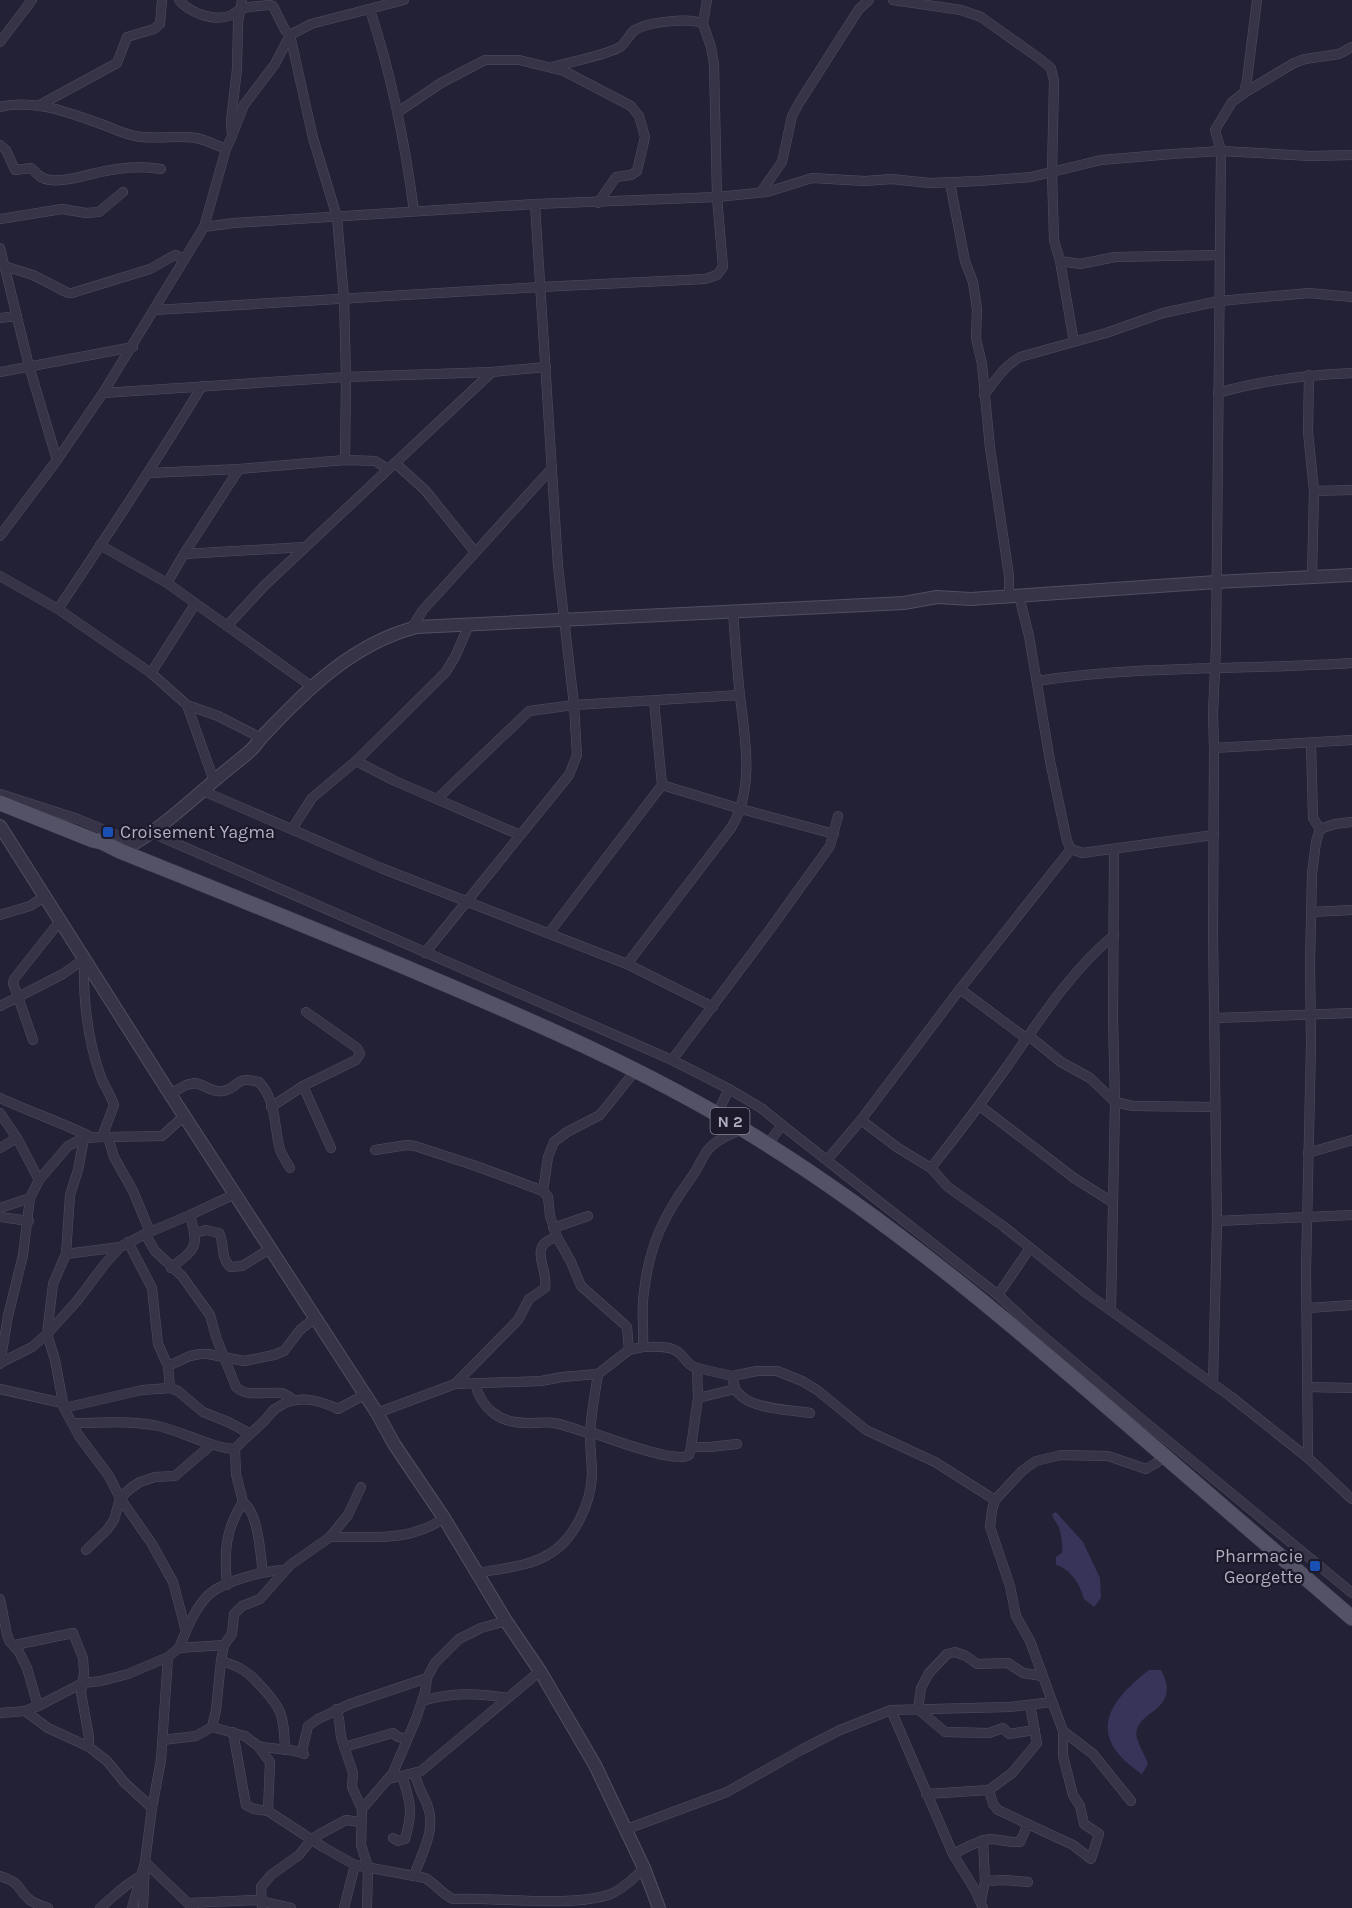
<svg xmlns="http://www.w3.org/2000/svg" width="1352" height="1908" font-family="Karla,sans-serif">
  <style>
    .water { fill: #383359 }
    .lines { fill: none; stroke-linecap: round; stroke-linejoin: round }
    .minor-casing { stroke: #514e60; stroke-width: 10 }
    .tertiary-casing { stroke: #514e60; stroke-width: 14 }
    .primary-casing { stroke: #3f3d4f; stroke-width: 16 }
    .minor { stroke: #363446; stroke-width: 9 }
    .tertiary { stroke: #363446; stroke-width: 12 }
    .primary { stroke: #545266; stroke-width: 15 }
    .transit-dot { fill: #1a4fb4; stroke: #1b192a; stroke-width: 2 }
    .labels { text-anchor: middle; stroke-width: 4.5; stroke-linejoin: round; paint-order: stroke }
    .shield { fill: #1b192a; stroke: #848194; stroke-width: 1.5 }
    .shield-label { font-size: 16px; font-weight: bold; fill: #b1aec2 }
    .poi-label { font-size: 18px; fill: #b1aec2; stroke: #1b192a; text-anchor: start }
  </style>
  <rect width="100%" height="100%" fill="#232135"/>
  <!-- water -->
  <g class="water">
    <path d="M1056 1512 1083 1542 1100 1578 1101 1598 1094 1607 1084 1599C1081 1586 1070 1568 1056 1565V1557L1062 1553C1063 1548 1061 1533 1059 1528 1057 1522 1053 1520 1052 1514Z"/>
    <path d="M1149 1670H1161C1184 1713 1131 1710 1137 1738 1139 1746 1145 1755 1148 1764L1142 1774C1087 1737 1105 1704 1149 1670Z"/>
  </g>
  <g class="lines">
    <!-- minor casing -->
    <g class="minor-casing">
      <g id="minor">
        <path d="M179 0C191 14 215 22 232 15 235 13 238 11 241 9 250 6 260 6 270 5L273 6 285 30 290 35 311 24 404 0"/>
        <path d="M893 0 961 10 981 17 1040 59 1051 68 1054 81 1052 173 1054 240 1060 261 1074 342"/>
        <path d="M1257 0 1247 80 1244 93 1232 102 1215 130 1221 151 1216 647 1213 713 1214 748 1213 935 1217 1221 1352 1215"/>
        <path d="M370 10C392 76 405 143 414 211"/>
        <path d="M290 35 313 138 337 217 344 299 346 377 345 460"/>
        <path d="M0 42 32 0"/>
        <path d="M553 67C569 62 607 55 620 47 626 43 629 34 635 30 648 22 690 17 703 24"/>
        <path d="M1244 93 1294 63 1305 59 1339 54 1352 47"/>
        <path d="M38 106 117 63 127 37 154 29 160 24 162 0"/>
        <path d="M0 107C35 98 72 114 104 125 114 129 125 134 135 136 155 140 176 135 196 138 206 140 216 145 226 149"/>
        <path d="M398 112 441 83 485 60H519L564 71 631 106 639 116 645 137 637 171 631 175 616 177 598 203"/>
        <path d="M233 133 244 105 275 64 290 35"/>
        <path d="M0 145 6 150 15 170 31 168C37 174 41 179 50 180 64 182 82 176 96 173 117 168 139 165 161 169"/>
        <path d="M950 183 965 261 973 282 977 309 976 338 982 364 990 448 1009 576V596"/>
        <path d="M761 192 782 162 792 116 799 103 859 9 869 0"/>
        <path d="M535 204 558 566 574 705 740 695"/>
        <path d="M0 219 62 209 86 213 99 212 123 192"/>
        <path d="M204 227 226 149 232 136 231 121 237 69 238 22 242 0"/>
        <path d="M0 248 29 366 57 460"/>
        <path d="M1060 261 1080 264 1115 257 1220 255"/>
        <path d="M4 266 33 275 68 293H72L150 269 175 255 185 259"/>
        <path d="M155 310 540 287 705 279 717 275 723 267 717 197 714 64 711 47 703 24 707 0"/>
        <path d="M0 318 17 316"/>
        <path d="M0 372 133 347"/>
        <path d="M1309 375 1308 432 1314 491 1312 577"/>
        <path d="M202 386C156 462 107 536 58 609L151 673 187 705 214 781"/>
        <path d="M103 393 346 377 492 372 546 367"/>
        <path d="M1218 393C1262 380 1306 375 1352 373"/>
        <path d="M984 395C995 381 1004 366 1020 357L1106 333 1163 313 1219 301 1309 293 1352 297"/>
        <path d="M395 463 425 490 475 552"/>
        <path d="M239 469 184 554 305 547"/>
        <path d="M149 473 239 469 345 460 375 461 388 469"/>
        <path d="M1314 491 1352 490"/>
        <path d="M0 536 57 460 103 393 204 227 234 223 535 204 717 197 767 192 812 178 865 181 892 179 929 183 980 181 1031 177 1101 160 1172 154 1221 151 1310 156 1352 155"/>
        <path d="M100 545 167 583 311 686"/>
        <path d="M0 576 58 609"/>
        <path d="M167 583 184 554"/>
        <path d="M1019 596 1029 636 1050 761 1067 841 1071 849 1082 853 1214 835"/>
        <path d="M227 626 265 585 492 372"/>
        <path d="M411 629 423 610 552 468"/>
        <path d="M151 673 195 604"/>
        <path d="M1037 681C1141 665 1247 670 1352 663"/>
        <path d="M654 701 662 785"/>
        <path d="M187 705 218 716 261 738"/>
        <path d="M1214 748 1352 740"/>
        <path d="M356 761 395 781 520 835"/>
        <path d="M203 791 381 868 627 964 713 1007"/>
        <path d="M0 794 78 819 136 843"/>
        <path d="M292 829 312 798 356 761 445 673 455 657 469 625"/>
        <path d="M1320 829 1335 824 1352 822"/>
        <path d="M150 832 672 1060 729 1089 717 1114"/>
        <path d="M1312 912 1352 910"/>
        <path d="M0 915 30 906 44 897"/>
        <path d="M549 933 662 785 741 809 834 834"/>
        <path d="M425 953 569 775 577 755 574 705 529 711 437 799"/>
        <path d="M627 964 731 828C755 789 745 738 740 696 737 668 735 640 733 612"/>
        <path d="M960 989 1027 1039"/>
        <path d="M0 1006 18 997 13 983 14 979 60 921"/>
        <path d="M1215 1018 1352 1013"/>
        <path d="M1029 1036 1061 1062 1090 1078 1115 1102 1133 1106 1215 1107"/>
        <path d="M33 1040 18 997 63 974 84 959"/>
        <path d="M672 1060 771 928 830 846 838 816"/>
        <path d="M303 1086 331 1148"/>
        <path d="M729 1089 761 1108 782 1125 767 1145"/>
        <path d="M170 1094 186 1085 195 1083C205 1085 213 1093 223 1091 241 1088 233 1075 259 1082 276 1100 274 1123 279 1146 280 1153 286 1161 290 1168"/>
        <path d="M0 1098C30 1112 61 1122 91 1137"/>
        <path d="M980 1106 1074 1178 1112 1202"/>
        <path d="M271 1107 303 1086 356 1060 360 1054 357 1048 306 1012"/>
        <path d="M0 1113 17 1138 39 1180"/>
        <path d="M861 1120 898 1148 931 1168 948 1187 1003 1226 1089 1295 1230 1396 1308 1458 1352 1499"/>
        <path d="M782 1125 998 1295 1030 1325 1139 1417 1352 1593"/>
        <path d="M102 1137H108L114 1157 133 1191 150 1232"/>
        <path d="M108 1137 162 1136 184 1116"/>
        <path d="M84 1138 78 1170 70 1195 66 1254 53 1284 47 1334 55 1360 64 1408 79 1436 109 1476 120 1498 152 1544 173 1582 186 1631 179 1648 168 1657 161 1760 152 1808 145 1862 143 1908"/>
        <path d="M0 1148 17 1138"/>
        <path d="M375 1150 407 1145 415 1146 476 1166 543 1191 548 1197 550 1216 557 1237 571 1262 581 1286 624 1324 627 1327 629 1350"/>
        <path d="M1308 1153 1352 1140"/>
        <path d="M827 1160 861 1120 960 989 1071 849"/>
        <path d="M931 1168C957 1135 982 1102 1006 1068 1039 1021 1069 973 1114 935"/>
        <path d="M543 1191 548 1157 554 1142 567 1132 600 1115 635 1071"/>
        <path d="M0 1208 30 1198"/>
        <path d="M0 1217 29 1221"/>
        <path d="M553 1228 588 1216"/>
        <path d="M195 1233 206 1230 219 1233C225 1244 220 1257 230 1267L242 1266 270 1249"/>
        <path d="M145 1234 155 1251 182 1276 210 1315 216 1337 236 1387C247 1398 267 1391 281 1393 285 1393 290 1398 294 1400"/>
        <path d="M128 1242 152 1288 158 1344 168 1366 170 1388"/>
        <path d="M66 1254 120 1247"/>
        <path d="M171 1268C197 1247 199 1248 190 1215"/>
        <path d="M998 1295 1030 1248"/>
        <path d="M1308 1308 1352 1305"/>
        <path d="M1111 1309 1115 1102 1113 1018 1114 849"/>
        <path d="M643 1347C653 1347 669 1345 678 1352 686 1358 686 1365 697 1368"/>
        <path d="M0 1363 32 1347 47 1334 77 1301 104 1265 120 1247 145 1234 190 1215 235 1194"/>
        <path d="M0 1364 8 1316 23 1255 30 1198 39 1180 68 1146 84 1138 102 1137 114 1105C111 1096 106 1088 102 1080 88 1043 83 999 84 959"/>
        <path d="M168 1366 190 1356 200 1354H208L244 1361 274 1355 284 1351 300 1330 315 1318"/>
        <path d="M732 1376 757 1371H777L802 1381 817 1390 866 1430 935 1462 995 1500"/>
        <path d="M475 1383C481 1409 500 1423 526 1423 535 1424 545 1421 554 1423 566 1425 578 1430 590 1434"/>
        <path d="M455 1384 518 1320 529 1299 545 1288C549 1267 526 1246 557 1237"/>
        <path d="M1213 1384 1217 1221"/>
        <path d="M1308 1387 1352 1388"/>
        <path d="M0 1389 62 1403"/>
        <path d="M698 1398 735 1389"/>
        <path d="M64 1408 142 1390 170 1388 178 1391 203 1412 228 1422 249 1433"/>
        <path d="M377 1413 455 1384 541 1381 562 1377 598 1374 629 1350 643 1347C644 1329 641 1310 644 1292 649 1246 664 1215 691 1178 697 1170 701 1160 707 1151 715 1140 731 1134 742 1129"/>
        <path d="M73 1423C100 1423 132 1420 158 1426 184 1432 209 1447 235 1449"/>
        <path d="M590 1432C608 1438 675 1464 689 1455L691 1447H710L737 1444"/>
        <path d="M691 1447 698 1398 697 1368 732 1376C733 1380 734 1386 736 1390 748 1410 789 1409 810 1413"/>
        <path d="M1308 1458 1306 1270 1311 1044 1310 963 1312 874 1316 842 1320 829 1313 818 1311 744"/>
        <path d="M330 1537C370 1536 409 1543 444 1518"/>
        <path d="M86 1550 107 1530 114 1520 120 1498 131 1488 140 1482 155 1477 175 1476 211 1445"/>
        <path d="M263 1573C260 1553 259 1514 243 1502L236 1474 235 1449C244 1439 253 1432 262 1423 267 1419 270 1413 275 1409 295 1394 317 1399 338 1409L364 1395"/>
        <path d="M478 1573C501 1568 529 1567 549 1554 574 1540 591 1503 592 1475 592 1462 590 1448 590 1434 591 1414 595 1394 598 1374"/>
        <path d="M227 1585C224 1552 225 1530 243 1502"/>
        <path d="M0 1599 7 1635 10 1642 19 1652 27 1668 38 1706 25 1711 0 1713"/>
        <path d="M186 1631C192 1618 200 1601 212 1592 228 1580 264 1571 284 1570"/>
        <path d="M15 1645 73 1633 83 1658 84 1673 81 1693 89 1737V1747"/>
        <path d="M179 1648 224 1645"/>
        <path d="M221 1661C236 1665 246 1670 257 1682 282 1708 284 1714 285 1750"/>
        <path d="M422 1701C452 1692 478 1693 508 1698"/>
        <path d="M38 1706 83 1683 101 1681 128 1674 168 1657"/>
        <path d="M336 1709 339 1719 341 1737 353 1773 352 1787 362 1809"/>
        <path d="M891 1710 953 1854 975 1890 983 1908"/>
        <path d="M25 1711 48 1728 89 1747 107 1761 124 1782 152 1808"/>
        <path d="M212 1727 245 1736 258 1746 270 1762 268 1811"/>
        <path d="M1035 1730 1009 1734 1003 1728 989 1733 945 1732 918 1709 921 1688 929 1673 947 1654 955 1652 966 1656 977 1664 1008 1663 1023 1673 1042 1676"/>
        <path d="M233 1732 246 1805 254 1809 268 1811 323 1847 355 1865 425 1878C436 1884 442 1894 453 1899 499 1897 571 1908 611 1894 624 1888 634 1878 644 1868"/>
        <path d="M163 1740 196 1736 212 1727 216 1710 221 1661 224 1645 232 1634 234 1614 242 1606 260 1599 290 1565 330 1537 348 1515 361 1487"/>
        <path d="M258 1746C269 1749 298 1749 304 1754"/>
        <path d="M344 1747 393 1733 398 1737 407 1739"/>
        <path d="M302 1751 308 1726 318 1719 350 1704 427 1678"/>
        <path d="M389 1779 421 1771 540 1671"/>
        <path d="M989 1790 993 1804 998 1810 1073 1845 1091 1859 1099 1834 1084 1824 1080 1806 1073 1795 1063 1756V1731"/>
        <path d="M926 1794 989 1790 1012 1773 1037 1743 1030 1705"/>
        <path d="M1131 1801 1093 1754 1063 1731 1030 1641 1016 1616 1010 1586 990 1527 992 1510 995 1500 1022 1471 1036 1461 1061 1455 1108 1456 1146 1469 1155 1464 1164 1456"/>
        <path d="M627 1829 727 1792 801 1750 840 1730 891 1710 1010 1707 1052 1702"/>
        <path d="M393 1838 398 1841 405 1839C413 1812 411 1803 402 1776"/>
        <path d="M953 1854C964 1849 978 1840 990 1839 999 1839 1010 1843 1020 1842L1028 1824"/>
        <path d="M0 1876C24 1884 15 1888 30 1900 35 1904 42 1906 48 1908"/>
        <path d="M414 1876C422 1852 437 1830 427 1804 422 1793 417 1785 415 1773"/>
        <path d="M985 1881 1005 1880 1028 1882"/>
        <path d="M981 1901 985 1881 983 1840"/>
        <path d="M189 1903 255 1900 291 1908"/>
        <path d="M100 1908C114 1896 125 1884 141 1876"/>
        <path d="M132 1908 145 1862 193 1908"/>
        <path d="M262 1908 261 1887 271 1875 299 1855 311 1840 320 1834 346 1820 360 1822"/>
        <path d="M344 1908 355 1865"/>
        <path d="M367 1908 368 1867 361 1845 362 1809 393 1773 416 1719 425 1692 427 1678 435 1663 459 1639 481 1628 506 1621"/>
      </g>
    </g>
    <!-- tertiary casing -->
    <g class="tertiary-casing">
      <g id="tertiary">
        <path d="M0 826 170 1094 377 1413 394 1444 444 1518 506 1621 540 1671 595 1765 644 1868 659 1908"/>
        <path d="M120 851C154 835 186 805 215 780 226 770 239 761 250 751 255 747 258 741 262 737 305 691 353 643 417 627L824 607 904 603 937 597 971 599 1216 582 1352 575"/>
      </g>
    </g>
    <!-- primary casing -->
    <g class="primary-casing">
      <path id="primary" d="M0 803 93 840 102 842 120 851C222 892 325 933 426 976 535 1022 643 1069 744 1130 896 1222 1028 1338 1162 1454 1225 1509 1289 1563 1352 1618"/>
    </g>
    <!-- minor -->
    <use href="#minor" class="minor"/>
    <!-- tertiary -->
    <use href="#tertiary" class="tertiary"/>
    <!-- primary -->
    <use href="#primary" class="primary"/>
  </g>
  <!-- markers -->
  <g class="transit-dot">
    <rect x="102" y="826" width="12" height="12" rx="3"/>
    <rect x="1309" y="1560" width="12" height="12" rx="3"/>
  </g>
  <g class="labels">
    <!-- shield labels -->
    <rect class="shield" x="710.5" y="1108" width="39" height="26" rx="4.5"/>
    <g class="shield-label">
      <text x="730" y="1127">N 2</text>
    </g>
    <!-- poi labels -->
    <g class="poi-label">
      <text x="120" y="838">Croisement Yagma</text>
      <text x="1303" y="1562" text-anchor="end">Pharmacie<tspan x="1303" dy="21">Georgette</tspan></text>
    </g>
  </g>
</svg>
